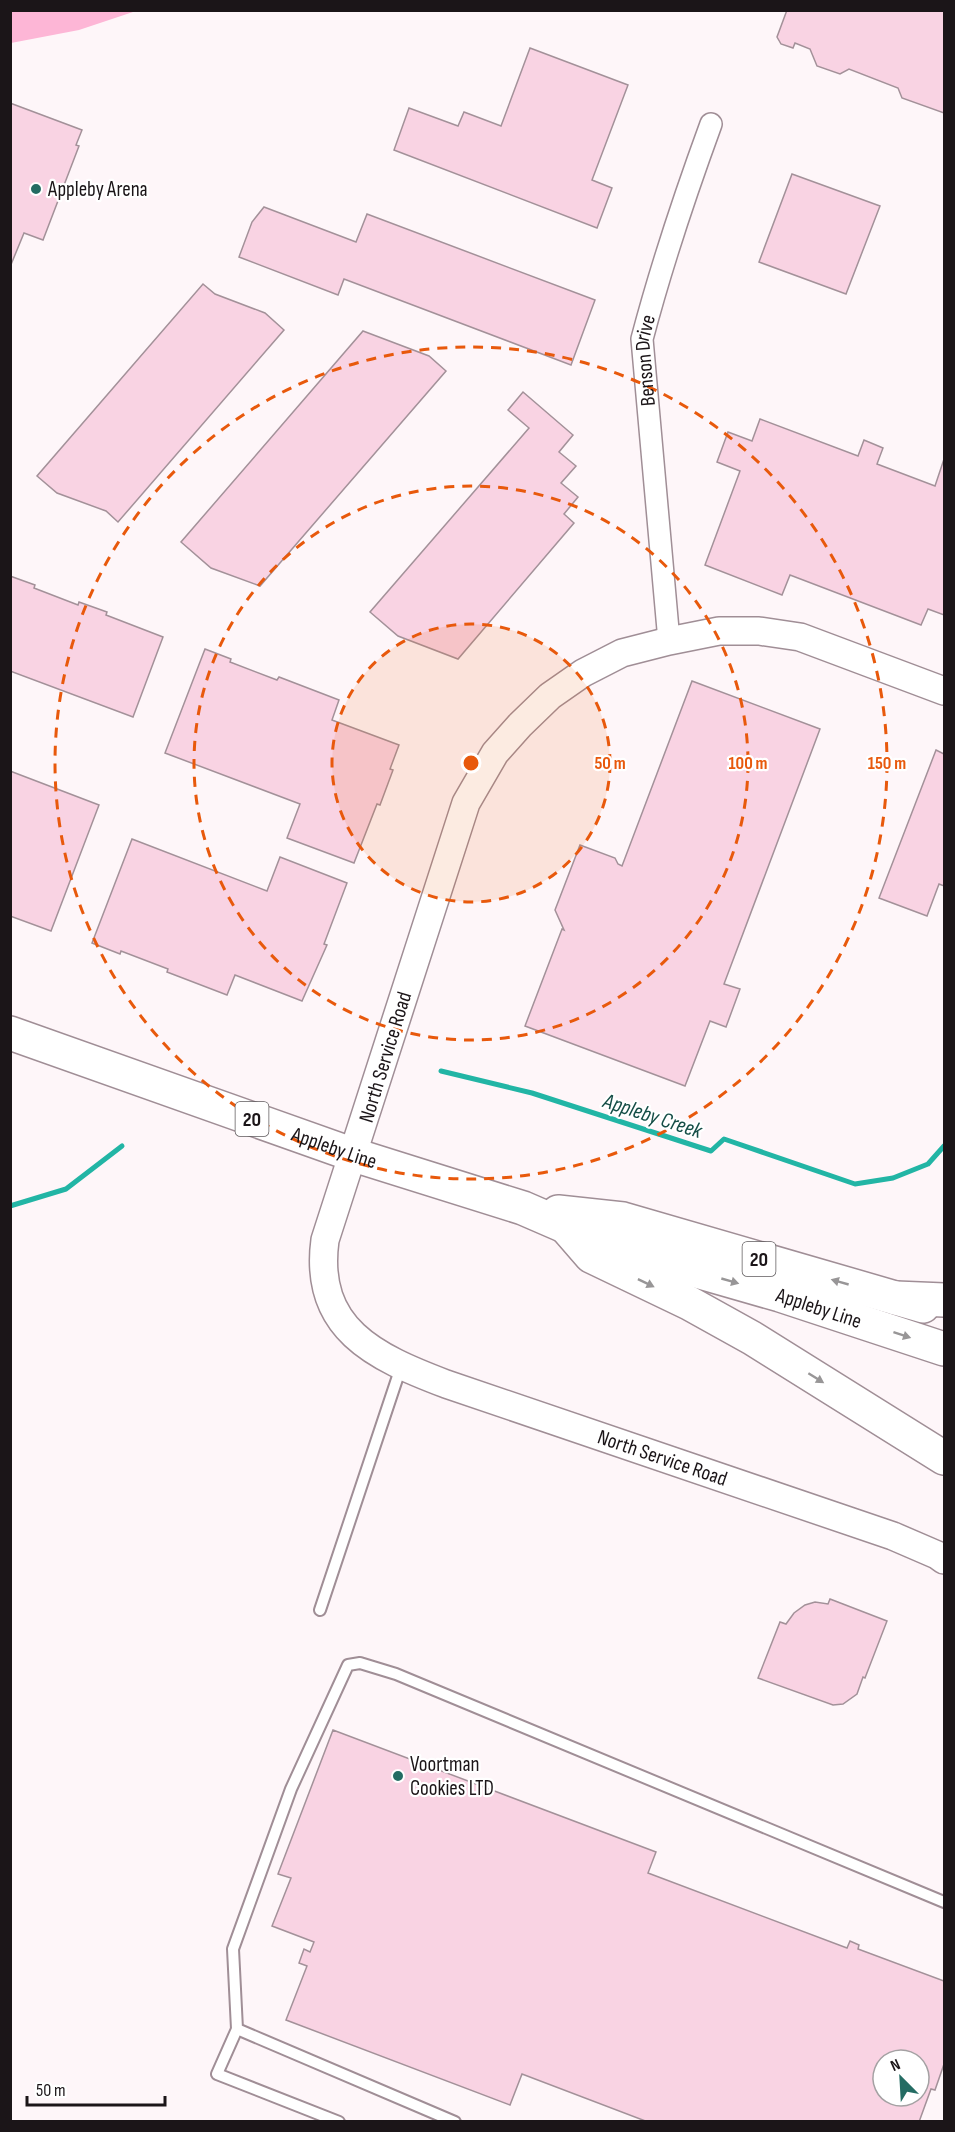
<svg xmlns="http://www.w3.org/2000/svg" width="955" height="2132" font-family="'Sofia Sans Condensed',sans-serif">
  <style>
    .green { fill: #fdb6d6 }
    .lines { fill: none; stroke-linecap: round; stroke-linejoin: round }
    .stream { stroke: #22b5a5; stroke-width: 5 }
    .building { fill: #f9d3e3; stroke: #a39199; stroke-width: 1.5; fill-rule: evenodd }
    .service-casing { stroke: #a08e96; stroke-width: 14 }
    .minor-casing { stroke: #a08e96; stroke-width: 24 }
    .tertiary-casing { stroke: #a08e96; stroke-width: 30 }
    .primary-casing { stroke: #a08e96; stroke-width: 36 }
    .motorway-casing { stroke: #a08e96; stroke-width: 36 }
    .service { stroke: #fff; stroke-width: 10 }
    .minor { stroke: #fff; stroke-width: 21 }
    .tertiary { stroke: #fff; stroke-width: 27 }
    .primary { stroke: #fff; stroke-width: 33 }
    .motorway { stroke: #fff; stroke-width: 33 }
    .oneway { fill: #989697 }
    .ring { fill: none; stroke: #e8590c; stroke-width: 3; stroke-dasharray: 10 8 }
    .poi-dot { fill: #246c63; stroke: #fff; stroke-width: 2 }
    .labels { text-anchor: middle; stroke-width: 4.5; stroke-linejoin: round; paint-order: stroke }
    .shield { fill: #fff; stroke: #5f5b5d; stroke-width: 1.5 }
    .shield-label { font-size: 20px; font-weight: bold; fill: #1b1518 }
    .poi-label { font-size: 21px; fill: #1b1518; stroke: #fff; text-anchor: start }
    .street-label { font-size: 21px; fill: #1b1518; stroke: #fff }
    .water-label { font-size: 22px; font-style: italic; fill: #154e47; stroke: #fff }
    .centre { fill: #e8590c; stroke: #fff; stroke-width: 3 }
    .ring-label { font-size: 18px; text-anchor: middle; font-weight: bold; fill: #e8590c; stroke: #fff; stroke-width: 4.5; stroke-linejoin: round; paint-order: stroke }
  </style>
  <rect width="100%" height="100%" fill="#fef6f9"/>
  <!-- green -->
  <path class="green" d="M11 10H136V11L79 30 11 43Z"/>
  <g class="lines">
    <!-- stream -->
    <g class="stream">
      <path d="M441 1071 532 1093 711 1151 724 1139 855 1184 893 1178 928 1164 944 1146"/>
      <path d="M10 1206 66 1189 122 1146"/>
    </g>
  </g>
  <!-- building -->
  <g class="building">
    <path d="M787 10H944V113L902 98 898 88 849 69 840 74 817 66 810 49 795 43 793 48 781 44 777 37Z"/>
    <path d="M530 48 628 85 592 180 612 188 597 228 394 150 409 108 458 126 464 112 501 126Z"/>
    <path d="M10 103 82 130 76 145 79 146 43 240 24 233 10 267Z"/>
    <path d="M792 174 880 206 846 294 759 262Z"/>
    <path d="M264 207 356 242 367 214 595 300 571 365 344 279 338 295 239 257 252 222Z"/>
    <path d="M203 284 215 294 265 313 284 330 118 522 106 511 57 493 37 476Z"/>
    <path d="M363 331 429 356 446 371 260 586 211 568 181 542Z"/>
    <path d="M523 392 573 435 559 452 576 466 561 483 578 497 564 514 574 523 458 659 398 636 370 612 529 428 508 410Z"/>
    <path d="M760 419 858 456 864 440 883 448 877 464 935 486 944 459V615L928 609 921 625 790 575 782 595 705 565 740 471 717 462 728 432 752 441Z"/>
    <path d="M10 576 35 585 34 588 78 605 79 602 107 612 106 615 163 637 133 717 10 671Z"/>
    <path d="M205 649 231 659 230 662 277 680 279 677 339 700 332 720 399 745 390 769 393 770 380 805 377 804 354 863 287 838 300 804 165 753Z"/>
    <path d="M692 681 820 729 724 984 740 989 726 1027 710 1021 685 1086 525 1026 562 929 564 930 555 910 580 845 615 858 618 864 622 866Z"/>
    <path d="M936 750 944 754V886L939 884 927 916 879 898Z"/>
    <path d="M10 771 99 805 51 931 10 916Z"/>
    <path d="M132 839 267 891 280 857 347 883 324 944 327 945 302 1001 235 975 227 995 167 972 168 969 121 951 120 954 92 943Z"/>
    <path d="M830 1599 887 1621 865 1678 863 1677 857 1694 843 1704 833 1705 758 1678 780 1622 786 1624 794 1613 805 1605 815 1602 828 1604Z"/>
    <path d="M333 1730 656 1852 648 1873 847 1948 850 1941 859 1945 858 1949 944 1981V2064L935 2090 931 2089 919 2122H648L522 2074 510 2105 286 2020 307 1966 299 1963 304 1949 310 1952 314 1942 272 1926 291 1878 278 1874ZM883 2060H919V2096H883Z"/>
  </g>
  <g class="lines">
    <!-- service casing -->
    <g class="service-casing">
      <g id="service">
        <path d="M320 1610 401 1367"/>
        <path d="M237 2029 217 2074 339 2122"/>
        <path d="M455 2122 237 2029 233 1949 291 1789 348 1665 360 1663 396 1674 944 1902"/>
      </g>
    </g>
    <!-- minor casing -->
    <g class="minor-casing">
      <g id="minor">
        <path id="s1" d="M669 641 642 339C661 267 685 195 711 124"/>
      </g>
    </g>
    <!-- tertiary casing -->
    <g class="tertiary-casing">
      <g id="tertiary">
        <path id="s2" d="M944 691 800 637 759 631H719L669 641 622 653 583 673 550 696 520 725 495 753 466 803 325 1240C313 1329 375 1357 446 1384L893 1536 937 1555 944 1560"/>
      </g>
    </g>
    <!-- primary casing -->
    <g class="primary-casing">
      <g id="primary">
        <path id="s3" d="M10 1033 354 1155 523 1208 613 1247 780 1295 944 1349"/>
        <path d="M558 1212 623 1219 923 1306"/>
      </g>
    </g>
    <!-- motorway casing -->
    <g class="motorway-casing">
      <g id="motorway">
        <path d="M565 1226 591 1256 689 1303 752 1338 944 1458"/>
        <path d="M896 1298 944 1300"/>
      </g>
    </g>
    <!-- service -->
    <use href="#service" class="service"/>
    <!-- minor -->
    <use href="#minor" class="minor"/>
    <!-- tertiary -->
    <use href="#tertiary" class="tertiary"/>
    <!-- primary -->
    <use href="#primary" class="primary"/>
    <!-- motorway -->
    <use href="#motorway" class="motorway"/>
  </g>
  <!-- one-way arrows -->
  <defs><path id="oneway-solid" d="M-6-.8H1V-3.2L6.5 0L1 3.2V.8H-6Z" transform="scale(1.5)"/></defs>
  <g class="oneway">
    <use href="#oneway-solid" transform="translate(730 1281) rotate(16)"/>
    <use href="#oneway-solid" transform="translate(840 1282) rotate(-164)"/>
    <use href="#oneway-solid" transform="translate(646 1283) rotate(26)"/>
    <use href="#oneway-solid" transform="translate(902 1335) rotate(18)"/>
    <use href="#oneway-solid" transform="translate(816 1378) rotate(32)"/>
  </g>
  <!-- distance rings -->
  <circle cx="471" cy="763" r="139" fill="#e8590c" fill-opacity=".12"/>
  <g class="ring">
    <circle cx="471" cy="763" r="139"/>
    <circle cx="471" cy="763" r="277"/>
    <circle cx="471" cy="763" r="416"/>
  </g>
  <!-- markers -->
  <g class="poi-dot">
    <circle cx="36" cy="189" r="6"/>
    <circle cx="398" cy="1776" r="6"/>
  </g>
  <g class="labels">
    <!-- shield labels -->
    <g class="shield">
      <rect x="235.5" y="1102" width="33" height="34" rx="4.5"/>
      <rect x="742.5" y="1242" width="33" height="34" rx="4.5"/>
    </g>
    <g class="shield-label">
      <text x="252" y="1126">20</text>
      <text x="759" y="1266">20</text>
    </g>
    <!-- poi labels -->
    <g class="poi-label">
      <text x="48" y="196">Appleby Arena</text>
      <text x="410" y="1771">Voortman<tspan x="410" dy="24">Cookies LTD</tspan></text>
    </g>
    <!-- street labels -->
    <g class="street-label">
      <text dy="7" stroke="none"><textPath href="#s1" startOffset="282">Benson Drive</textPath></text>
      <text transform="translate(385 1057) rotate(-73)" y="7">North Service Road</text>
      <text dy="7" stroke="none"><textPath href="#s3" startOffset="344">Appleby Line</textPath></text>
      <text dy="7" stroke="none"><textPath href="#s3" startOffset="855">Appleby Line</textPath></text>
      <text dy="7" stroke="none"><textPath href="#s2" startOffset="1452">North Service Road</textPath></text>
    </g>
    <!-- water labels -->
    <g class="water-label">
      <text transform="translate(653 1115) rotate(18)" y="8">Appleby Creek</text>
    </g>
  </g>
  <circle cx="471" cy="763" r="9" class="centre"/>
  <g class="ring-label">
    <text x="610" y="769">50 m</text>
    <text x="748" y="769">100 m</text>
    <text x="887" y="769">150 m</text>
  </g>
  <!-- border -->
  <rect width="955" height="2132" fill="none" stroke="#1b1518" stroke-width="24"/>
  <!-- north arrow -->
  <g transform="translate(901 2078) rotate(336)"><circle r="28" fill="#ffffff" stroke="#a4a1a3" stroke-width="1.5"/>
  <path d="M0-4.5L10 22L0 15L-10 22Z" fill="#246c63"/>
  <text y="-9" font-size="16" font-weight="bold" text-anchor="middle" fill="#1b1518">N</text>
  </g>
  <!-- scale -->
  <path d="M27 2096v9h138v-9" fill="none" stroke="#1b1518" stroke-width="3"/>
  <text x="36" y="2096" font-size="18" fill="#1b1518" stroke="#ffffff" stroke-width="4.5" paint-order="stroke">50 m</text>
</svg>
